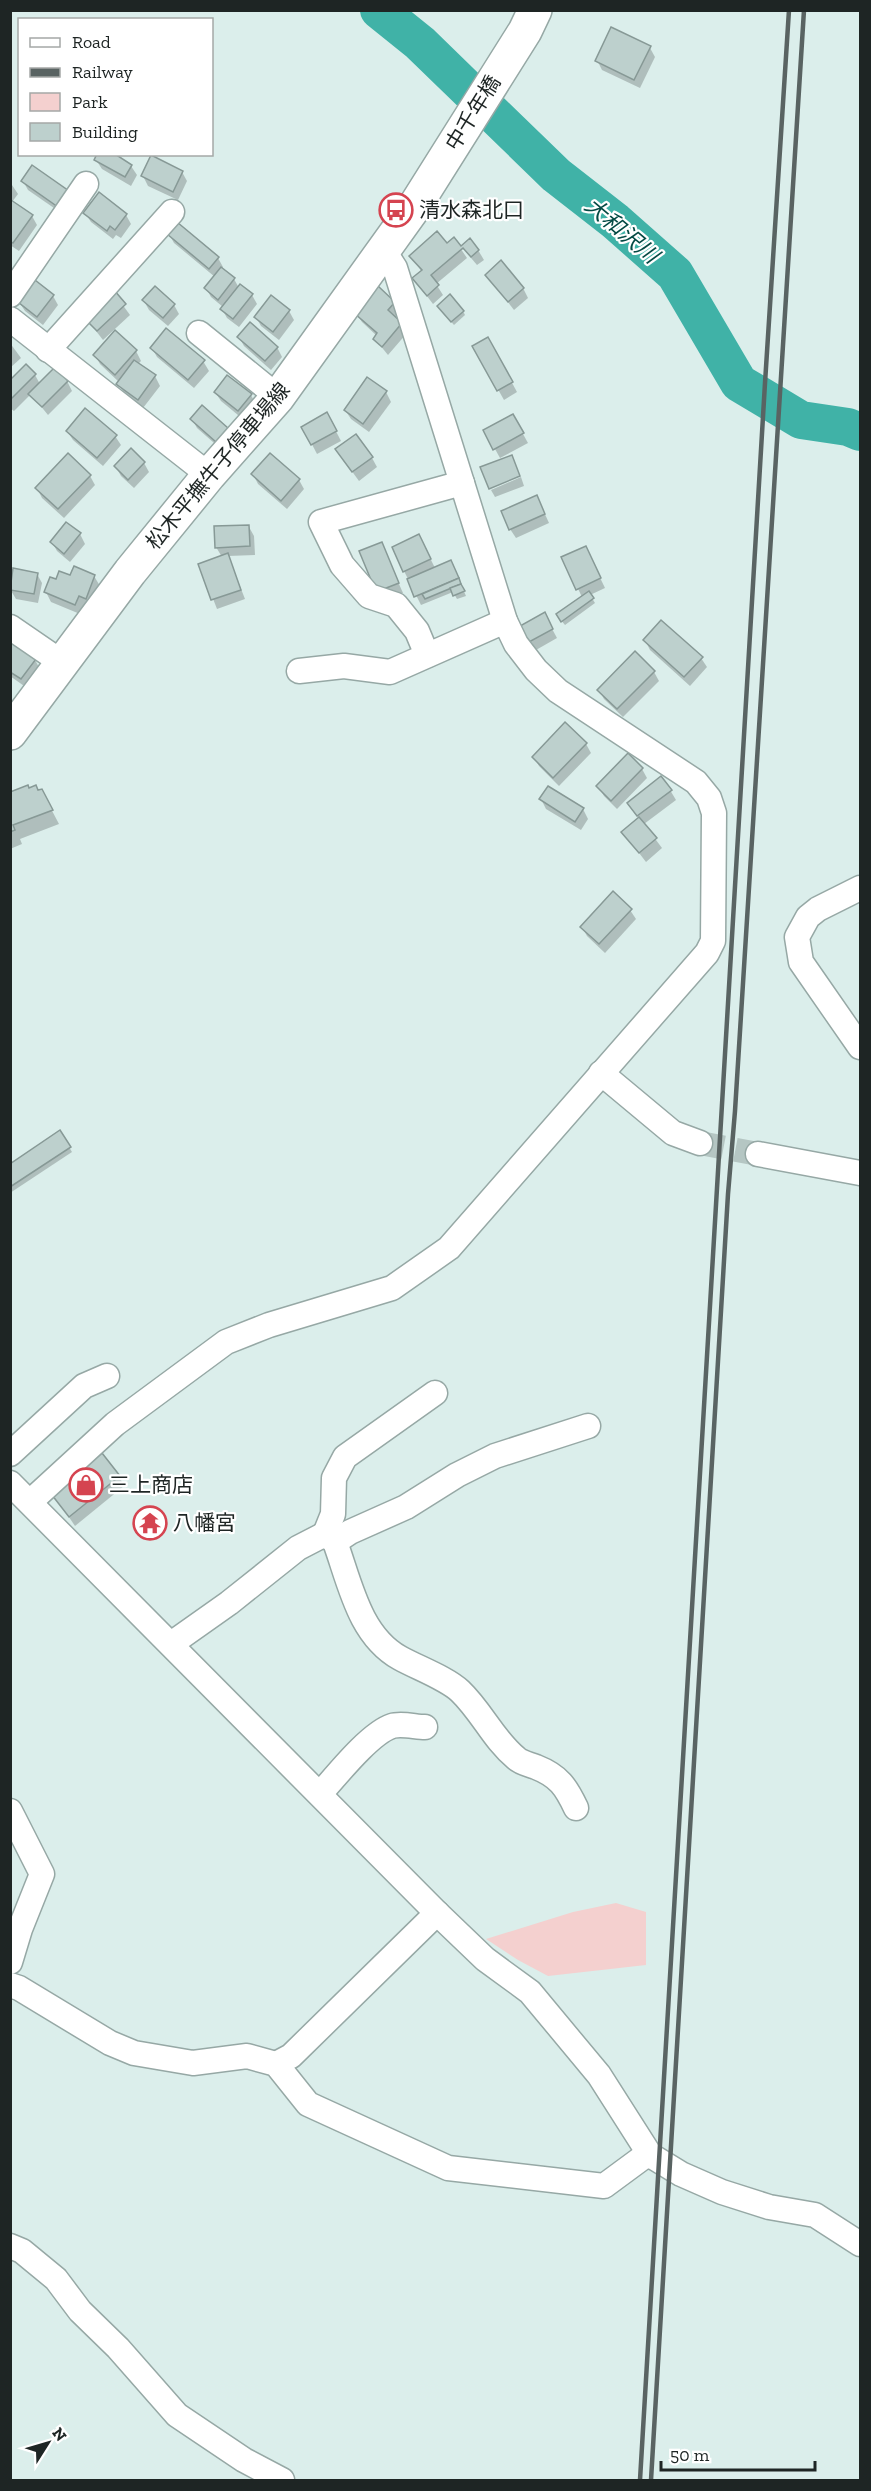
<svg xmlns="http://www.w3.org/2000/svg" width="871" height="2491" font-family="'Zilla Slab','Noto Sans JP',serif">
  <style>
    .green { fill: #f4d0cf }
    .shadow { fill: #0003 }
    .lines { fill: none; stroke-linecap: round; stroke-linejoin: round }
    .river { stroke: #40b2a7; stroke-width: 38 }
    .building { fill: #bdd0cd; stroke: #879996; stroke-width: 1.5 }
    .street-tunnel { stroke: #b5c6c3; stroke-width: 24; stroke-dasharray: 24 12; stroke-linecap: butt }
    .street-casing { stroke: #96a8a5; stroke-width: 27 }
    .secondary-casing { stroke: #96a8a5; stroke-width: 36 }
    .street { stroke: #fff; stroke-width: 24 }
    .secondary { stroke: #fff; stroke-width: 33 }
    .rail { stroke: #596362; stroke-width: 4.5 }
    .labels { text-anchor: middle; stroke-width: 4.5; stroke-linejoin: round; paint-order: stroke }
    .street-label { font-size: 21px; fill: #1e2524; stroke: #fff }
    .poi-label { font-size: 21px; fill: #1e2524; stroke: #fff; text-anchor: start }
    .water-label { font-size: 22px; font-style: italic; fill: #044a44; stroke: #fff }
  </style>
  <rect width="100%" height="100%" fill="#dbeeeb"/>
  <!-- green -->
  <path class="green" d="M616 1903 646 1912V1965L548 1976 518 1960 486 1939 573 1912Z"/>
  <!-- shadow -->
  <g class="shadow">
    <path d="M650 48 655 57 640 88 602 70 597 60Z"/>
    <path d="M96 160 131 166 137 175 131 186 102 169Z"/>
    <path d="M32 167 64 215 28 190 23 181Z"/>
    <path d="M182 172 187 181 178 200 148 186 143 176Z"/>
    <path d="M10 182 18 194 12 202 32 216 37 225 19 251 10 245Z"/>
    <path d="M85 213 126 215 131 224 121 238 116 235 113 239 91 222Z"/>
    <path d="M169 234 218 258 223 267 222 269 234 279 239 288 252 295 257 304 239 327 227 318 222 309 223 307 211 297 206 288 215 277 174 243Z"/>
    <path d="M454 239 467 258 436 284 443 295 433 304 414 279 422 272 411 256 447 245Z"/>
    <path d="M478 250 484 260 477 265 466 252Z"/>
    <path d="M487 275 523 288 528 298 514 310Z"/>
    <path d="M114 293 130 315 103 340 86 318Z"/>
    <path d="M53 296 58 305 43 325 25 311 19 302Z"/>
    <path d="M271 297 289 311 294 320 279 340 261 326 256 317Z"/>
    <path d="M144 301 174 305 179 314 168 326 149 310Z"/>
    <path d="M394 303 399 312 395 318 407 333 388 355 375 339 377 336 362 322 356 313Z"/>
    <path d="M441 310 463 311 465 315 454 325Z"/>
    <path d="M116 333 136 351 141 361 138 364 155 376 160 386 143 408 124 393 119 382 100 364 95 355Z"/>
    <path d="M239 337 277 347 282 357 271 370 244 346Z"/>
    <path d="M488 339 517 392 504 400 474 347Z"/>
    <path d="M10 343 21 358 10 368Z"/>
    <path d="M152 348 203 361 209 371 194 388 157 357Z"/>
    <path d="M35 375 40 384 67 381 72 391 48 415 31 394 14 411 10 408V382Z"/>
    <path d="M215 392 251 395 256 405 244 420 221 401Z"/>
    <path d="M386 392 391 402 369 432 351 419 345 410Z"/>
    <path d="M327 414 341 441 317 454 303 427Z"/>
    <path d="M513 416 528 443 500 458 485 431Z"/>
    <path d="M192 419 227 429 232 438 222 450 197 428Z"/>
    <path d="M67 431 115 436 121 445 103 466 73 440Z"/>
    <path d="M372 458 377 467 359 481 343 459Z"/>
    <path d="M144 463 149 472 134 488 121 476 116 467Z"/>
    <path d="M253 474 299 480 304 489 287 509 258 484Z"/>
    <path d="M90 476 95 485 64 518 42 498 37 488Z"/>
    <path d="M521 477 524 486 495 497 491 490Z"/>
    <path d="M537 497 549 523 516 538 510 529Z"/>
    <path d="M249 527 254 536 255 555 228 556 245 599 217 609 200 565 222 557 216 547Z"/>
    <path d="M80 534 85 544 70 562 57 551 52 542Z"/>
    <path d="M419 536 435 568 451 562 466 596 457 599 453 592 421 605 404 571Z"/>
    <path d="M381 544 403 593 382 601Z"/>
    <path d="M590 557 605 588 590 595 595 603 565 625 560 619 582 597 563 558Z"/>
    <path d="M37 574 42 583 38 603 16 599 10 589Z"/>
    <path d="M94 576 100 586 91 607 84 605 80 614 51 602 46 592 57 581 71 577Z"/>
    <path d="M544 614 557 638 536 650 522 626Z"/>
    <path d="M645 640 701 658 707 667 690 686 650 650Z"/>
    <path d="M10 643 35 660 40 669 27 688 10 676Z"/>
    <path d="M654 672 659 681 623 717 604 699 599 690Z"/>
    <path d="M586 744 591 753 559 786 539 766 534 757Z"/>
    <path d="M642 769 647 778 617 809 604 796 598 786Z"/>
    <path d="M29 789 49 805 59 824 20 839 22 844 10 849V793Z"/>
    <path d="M670 790 676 800 644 824 662 848 646 862 623 832 639 819 628 804Z"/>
    <path d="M541 799 583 809 588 819 581 830 546 809Z"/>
    <path d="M630 910 636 919 605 953 587 936 582 927Z"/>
    <path d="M60 1132 72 1152 10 1193V1165Z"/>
    <path d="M119 1476 124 1486 75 1526 54 1495Z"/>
    <path d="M159 1525 162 1529 151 1536 144 1526Z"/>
  </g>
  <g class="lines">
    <!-- river -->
    <path class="river" d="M379 10 420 43 556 175 615 221 675 274 739 383 801 420 848 427 860 432"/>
  </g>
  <!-- building -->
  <g class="building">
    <path d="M611 27 651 46 634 80 595 61Z"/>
    <path d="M97 154H115L132 165 125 177 94 160Z"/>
    <path d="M151 155 183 171 173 192 141 176Z"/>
    <path d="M32 165 69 191 58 207 21 181Z"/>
    <path d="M99 192 127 214 115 230 110 226 107 231 83 213Z"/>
    <path d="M11 200 33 215 13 243 10 241Z"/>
    <path d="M177 222 219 257 209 269 167 234Z"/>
    <path d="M437 231 447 243 454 237 461 246 470 238 479 250 471 257 463 248 431 275 439 285 427 296 412 278 422 270 409 256Z"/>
    <path d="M501 260 524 288 508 302 485 275Z"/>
    <path d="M221 267 235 278 218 300 204 288Z"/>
    <path d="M35 280 54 295 37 317 18 302Z"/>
    <path d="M240 284 253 294 233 319 220 309Z"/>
    <path d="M155 286 175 304 163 318 142 300Z"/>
    <path d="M378 286 395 302 388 310 402 323 382 347 373 339 377 333 354 313Z"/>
    <path d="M114 290 126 304 97 331 84 318Z"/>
    <path d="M450 294 464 311 451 322 437 306Z"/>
    <path d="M271 295 290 310 273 332 254 317Z"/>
    <path d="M250 322 278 347 265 361 237 337Z"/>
    <path d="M166 328 205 360 188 380 150 348Z"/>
    <path d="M115 330 137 350 115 375 93 355Z"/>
    <path d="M488 337 513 382 497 391 472 346Z"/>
    <path d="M134 360 156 375 138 400 116 384Z"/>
    <path d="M26 364 36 374 10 400V380Z"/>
    <path d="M55 367 68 381 42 407 28 394Z"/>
    <path d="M227 375 252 394 238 411 214 392Z"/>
    <path d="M367 377 387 391 363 424 344 410Z"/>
    <path d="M202 405 228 428 216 442 190 419Z"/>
    <path d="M85 408 117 435 97 458 66 431Z"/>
    <path d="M327 412 337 431 311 445 301 427Z"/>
    <path d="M513 414 524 433 493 450 483 430Z"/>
    <path d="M356 434 373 457 352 472 335 449Z"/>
    <path d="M131 448 145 462 128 480 114 466Z"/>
    <path d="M68 453 91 475 58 509 35 488Z"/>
    <path d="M270 453 300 479 281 501 251 474Z"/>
    <path d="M512 455 520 476 489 489 480 467Z"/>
    <path d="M537 495 545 514 509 530 501 511Z"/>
    <path d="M66 522 81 533 64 554 50 542Z"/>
    <path d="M249 525 250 546 215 548 214 526Z"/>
    <path d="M419 534 431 559 403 572 392 547Z"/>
    <path d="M382 542 399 583 376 592 359 551Z"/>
    <path d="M586 546 601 578 576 590 561 557Z"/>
    <path d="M228 553 241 590 211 600 198 564Z"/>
    <path d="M451 560 459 578 414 597 407 579Z"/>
    <path d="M74 566 95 575 86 599 79 596 75 605 44 592 50 577 56 579 59 571 70 575Z"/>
    <path d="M13 568 38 573 34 594 10 590Z"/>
    <path d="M459 578 461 584 425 599 422 594Z"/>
    <path d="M461 584 465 591 453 596 450 588Z"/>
    <path d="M589 591 594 598 561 622 556 614Z"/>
    <path d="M545 612 553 629 529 642 520 626Z"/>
    <path d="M661 620 703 657 684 677 643 640Z"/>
    <path d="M10 641 36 659 21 679 10 672Z"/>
    <path d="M635 651 655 671 617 709 597 690Z"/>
    <path d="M565 722 587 743 553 778 532 757Z"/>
    <path d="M628 753 643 768 611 801 596 786Z"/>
    <path d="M661 776 672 790 637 816 627 803Z"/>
    <path d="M28 785 29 788 36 785 38 790 42 789 53 810 13 825 15 830 10 832V792Z"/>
    <path d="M548 786 584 808 575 822 539 799Z"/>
    <path d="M639 817 657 838 639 853 621 832Z"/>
    <path d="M613 891 632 909 599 944 580 927Z"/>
    <path d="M60 1130 71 1147 10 1187V1164Z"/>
    <path d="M102 1453 120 1476 69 1517 52 1495Z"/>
    <path d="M152 1512 161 1524 148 1533 140 1522Z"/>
  </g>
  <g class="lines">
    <!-- street-tunnel -->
    <path class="street-tunnel" d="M700 1143 758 1154"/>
    <!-- street casing -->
    <g class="street-casing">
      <g id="street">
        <path d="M10 295 86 184"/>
        <path d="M10 319 209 475"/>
        <path d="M199 333 278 397"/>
        <path d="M48 350 172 212"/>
        <path d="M10 627 61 662"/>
        <path d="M427 655 417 631 396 605 369 596 342 565 321 522 462 483"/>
        <path d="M299 671 344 666 390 672 505 621"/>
        <path d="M860 888 818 909 808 917 797 937 801 962 860 1047"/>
        <path d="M601 1073 673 1133 700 1143"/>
        <path d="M758 1154 860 1173"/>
        <path d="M10 1454 84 1386 107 1376"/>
        <path d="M10 1483 437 1913 485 1959 530 1992 599 2075 650 2155 681 2174 722 2192 769 2207 815 2215 860 2244"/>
        <path d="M31 1501 115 1424 226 1342 269 1325 392 1288 449 1248 707 953 713 941 714 813 709 798 696 782 558 691 536 670 516 644 505 621 395 268 384 251"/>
        <path d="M325 1534 333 1514 334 1478 345 1457 435 1393"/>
        <path d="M335 1542 350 1532 406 1507 457 1475 495 1456 588 1426"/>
        <path d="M171 1644 229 1603 298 1548 325 1534 335 1542C350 1583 359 1635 400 1658 418 1668 446 1678 460 1691 482 1712 493 1739 516 1758 521 1763 529 1764 536 1767 559 1776 566 1787 576 1808"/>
        <path d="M320 1794C336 1776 370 1733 392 1726 401 1723 416 1727 425 1727"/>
        <path d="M10 1811 42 1874 20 1929 10 1962"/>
        <path d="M10 1985 19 1988 110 2043 134 2053 193 2063 247 2056 276 2064 308 2104 448 2168 604 2186 642 2158 650 2155"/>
        <path d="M276 2064 291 2056 437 1913"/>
        <path d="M10 2246 22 2251 56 2279 80 2311 118 2348 177 2415 244 2460 282 2480"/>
      </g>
    </g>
    <!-- secondary casing -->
    <g class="secondary-casing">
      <path id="secondary" d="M10 733 130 572 209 475 278 397 413 209 525 31 535 10"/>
    </g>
    <!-- street -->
    <use href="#street" class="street"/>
    <!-- secondary -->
    <use href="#secondary" class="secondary"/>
    <!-- rail -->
    <g class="rail">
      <path d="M640 2480 765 383 789 10"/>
      <path d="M651 2480 728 1194 735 1111 804 10"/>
    </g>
  </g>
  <!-- icons -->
  <defs>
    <g id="bus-ring" transform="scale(1.725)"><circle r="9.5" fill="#fff" stroke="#d54450" stroke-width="1.5"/><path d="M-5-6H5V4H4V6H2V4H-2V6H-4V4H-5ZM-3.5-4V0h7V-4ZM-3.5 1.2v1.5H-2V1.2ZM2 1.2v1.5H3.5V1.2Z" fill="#d54450"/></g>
    <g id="shop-ring" transform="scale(1.725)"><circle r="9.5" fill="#fff" stroke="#d54450" stroke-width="1.5"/><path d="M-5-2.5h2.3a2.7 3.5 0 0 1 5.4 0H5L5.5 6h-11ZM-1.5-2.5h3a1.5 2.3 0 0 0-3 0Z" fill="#d54450"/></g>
    <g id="temple-ring" transform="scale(1.725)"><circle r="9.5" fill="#fff" stroke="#d54450" stroke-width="1.5"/><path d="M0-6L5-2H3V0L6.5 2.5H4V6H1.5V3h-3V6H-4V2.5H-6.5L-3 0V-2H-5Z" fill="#d54450"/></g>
  </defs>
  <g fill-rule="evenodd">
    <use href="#bus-ring" x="396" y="210"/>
    <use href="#shop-ring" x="86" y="1485"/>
    <use href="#temple-ring" x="150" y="1523"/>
  </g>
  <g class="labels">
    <!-- street labels -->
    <g class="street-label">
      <text transform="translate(473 113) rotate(-58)" y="7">中千年橋</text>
      <text transform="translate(218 466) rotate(-50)" y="7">松木平撫牛子停車場線</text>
    </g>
    <!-- poi labels -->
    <g class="poi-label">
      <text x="419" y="217">清水森北口</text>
      <text x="109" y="1492">三上商店</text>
      <text x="173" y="1530">八幡宮</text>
    </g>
    <!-- water labels -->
    <g class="water-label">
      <text transform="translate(622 230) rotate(40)" y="8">大和沢川</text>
    </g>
  </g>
  <!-- border -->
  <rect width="871" height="2491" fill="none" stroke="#1e2524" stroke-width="24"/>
  <!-- legend -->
  <rect x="18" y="18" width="195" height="138" fill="#ffffff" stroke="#a5a8a7" stroke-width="1.5"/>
  <rect x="30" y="38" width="30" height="9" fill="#ffffff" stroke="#a5a8a7" stroke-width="1.5"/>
  <text x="72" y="48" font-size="18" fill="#1e2524">Road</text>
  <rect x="30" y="68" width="30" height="9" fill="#596362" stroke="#a5a8a7" stroke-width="1.5"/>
  <text x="72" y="78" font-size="18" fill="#1e2524">Railway</text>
  <rect x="30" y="93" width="30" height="18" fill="#f4d0cf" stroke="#a5a8a7" stroke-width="1.5"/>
  <text x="72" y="108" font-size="18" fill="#1e2524">Park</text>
  <rect x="30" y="123" width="30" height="18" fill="#bdd0cd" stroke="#a5a8a7" stroke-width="1.5"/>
  <text x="72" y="138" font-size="18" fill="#1e2524">Building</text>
  <!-- north arrow -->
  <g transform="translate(48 2443) rotate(53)" stroke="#ffffff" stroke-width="4.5" paint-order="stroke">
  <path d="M0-4.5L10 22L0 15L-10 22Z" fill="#1e2524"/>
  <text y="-9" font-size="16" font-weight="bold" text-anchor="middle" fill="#1e2524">N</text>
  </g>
  <!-- scale -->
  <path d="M661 2461v9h154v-9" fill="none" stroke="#1e2524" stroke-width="3"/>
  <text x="670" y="2461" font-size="18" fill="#1e2524" stroke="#ffffff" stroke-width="4.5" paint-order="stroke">50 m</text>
</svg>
